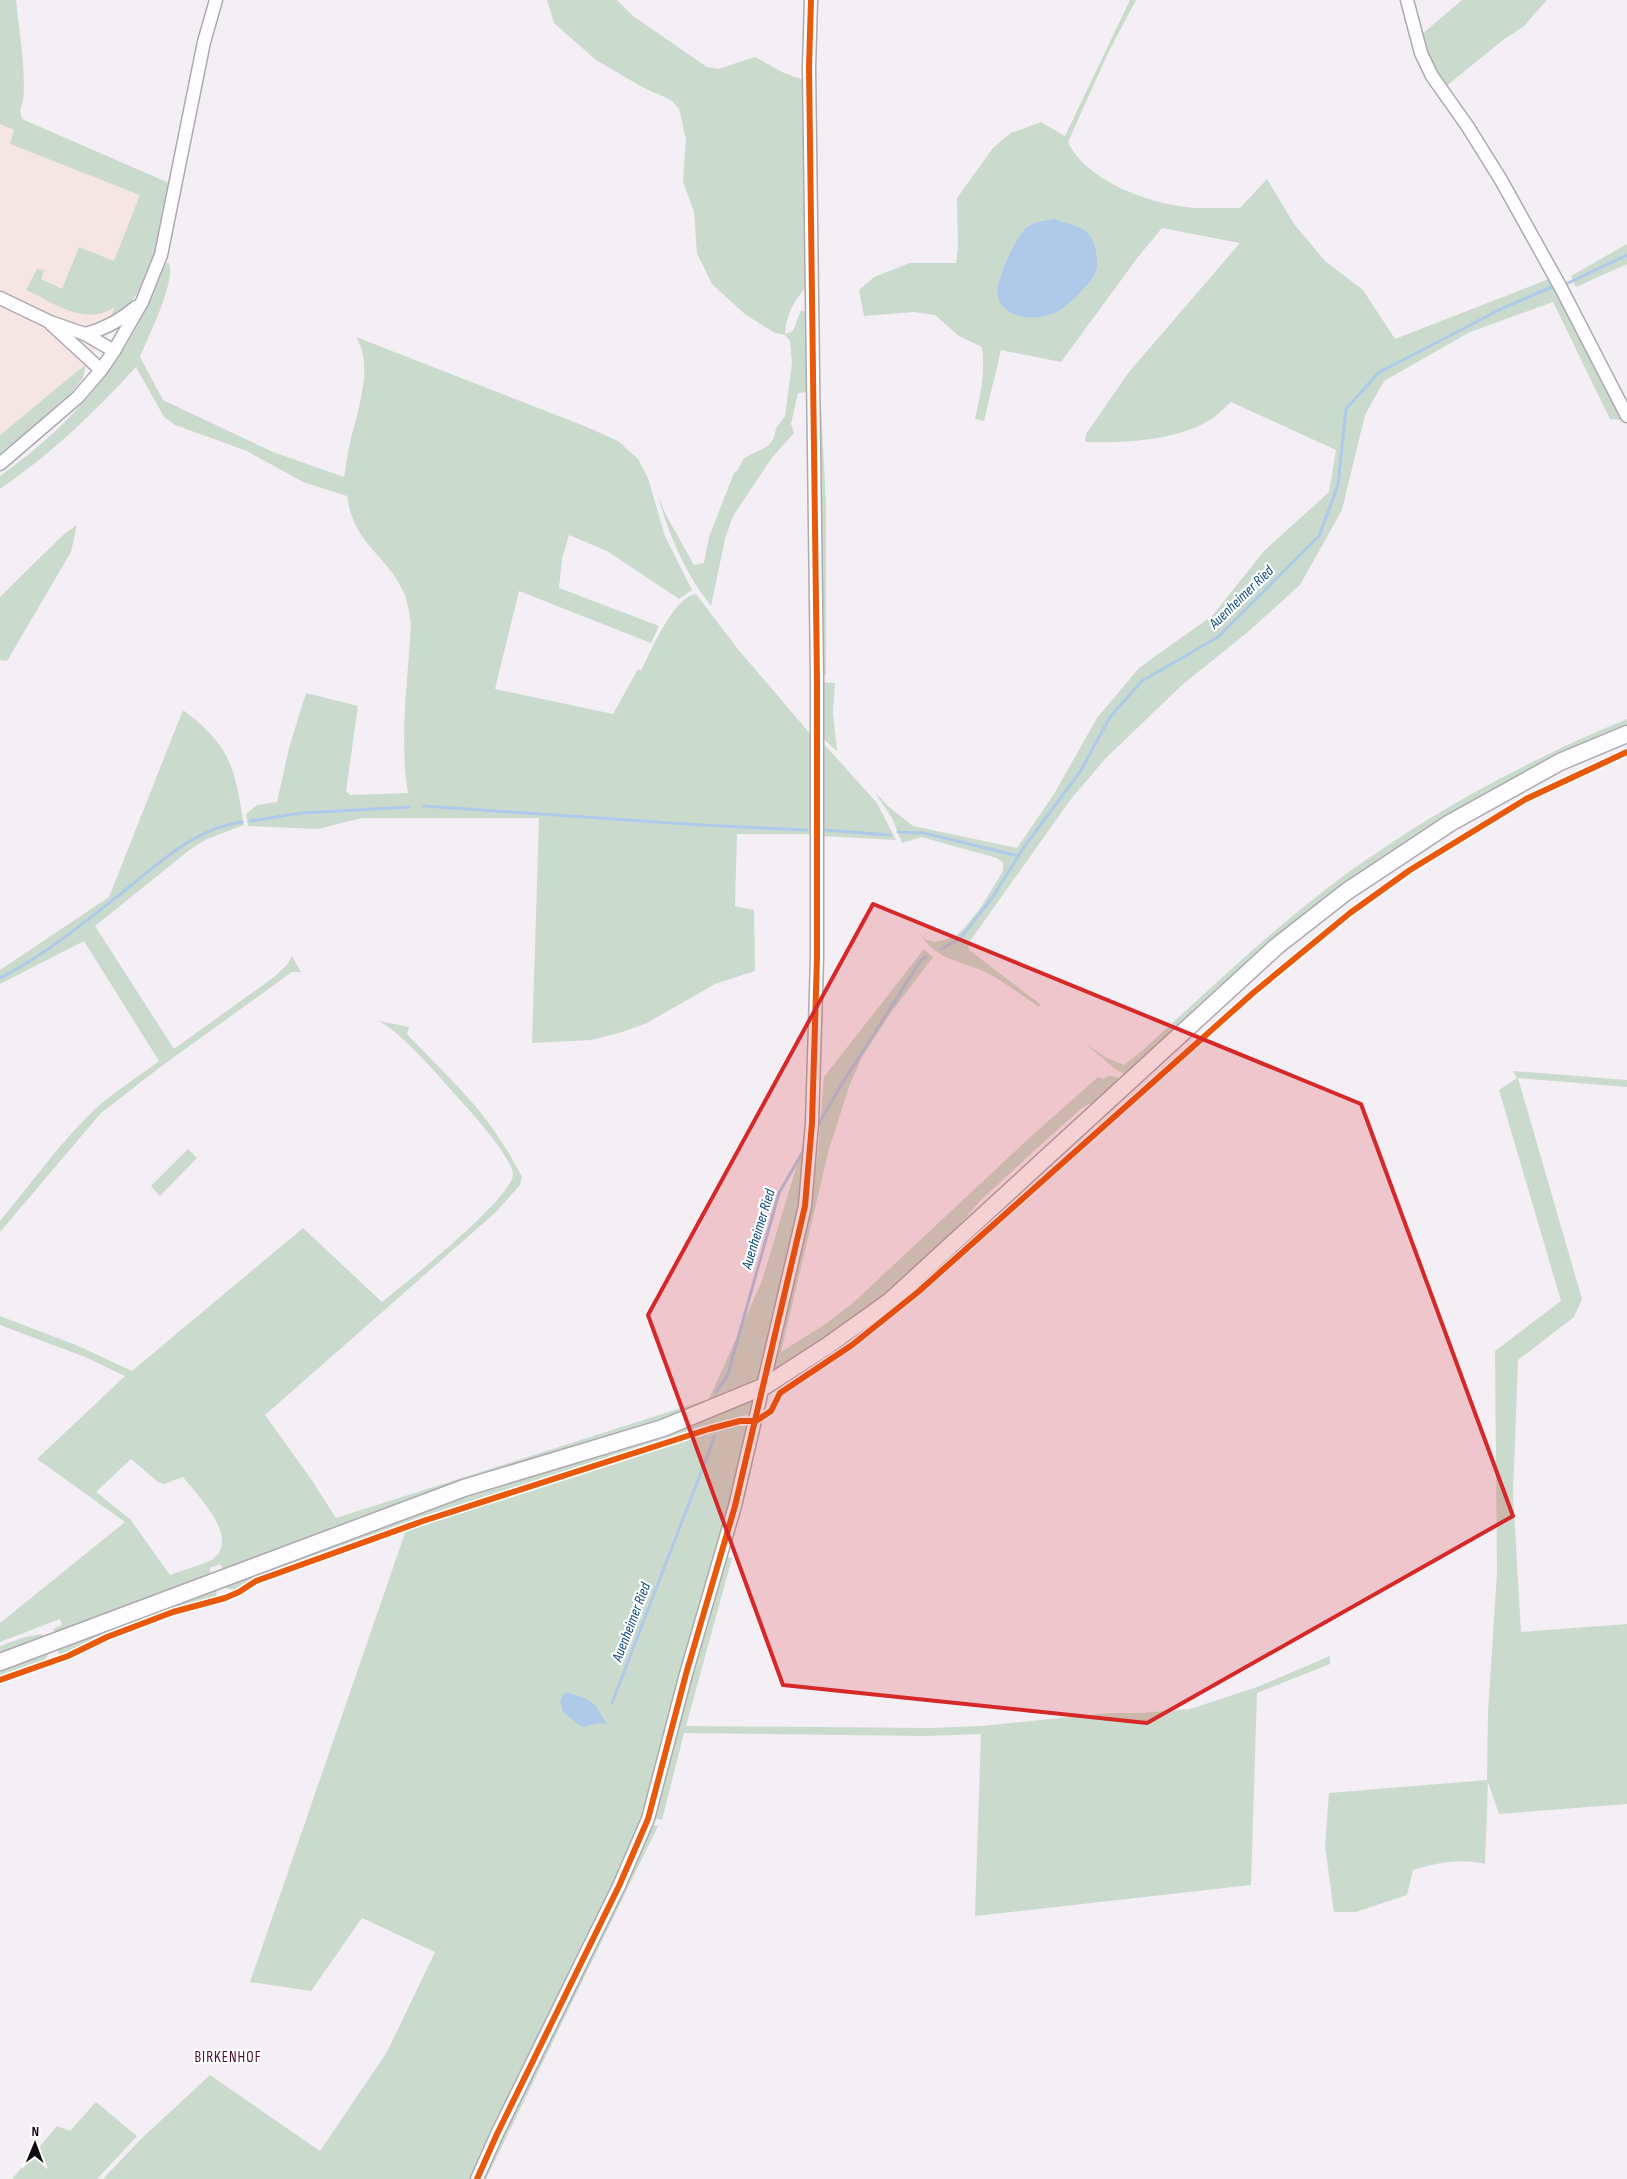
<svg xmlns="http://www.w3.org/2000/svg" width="1627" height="2179" font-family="'Sofia Sans Condensed',sans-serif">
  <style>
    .commercial { fill: #f6e6e3 }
    .green { fill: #cadbce; fill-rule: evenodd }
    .water { fill: #afcae9 }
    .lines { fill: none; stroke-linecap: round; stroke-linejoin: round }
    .stream { stroke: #afcae9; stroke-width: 3 }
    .minor-casing { stroke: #aea9ae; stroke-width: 15 }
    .major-casing { stroke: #aea9ae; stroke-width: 19 }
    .minor { stroke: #fdfcfe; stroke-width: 12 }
    .major { stroke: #fdfcfe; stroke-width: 16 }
    .cycleway-casing { stroke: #fff; stroke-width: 9 }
    .cycleway { stroke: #e8590c; stroke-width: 6 }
    .marked { fill: #d62828; fill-opacity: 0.2; stroke: #d62828; stroke-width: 4; stroke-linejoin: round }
    .labels { text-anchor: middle; stroke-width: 4.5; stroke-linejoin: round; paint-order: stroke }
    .water-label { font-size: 15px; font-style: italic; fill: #094a7c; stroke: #fff }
    .neighbourhood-label { font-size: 15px; letter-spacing: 1px; fill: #4b0d32; stroke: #fff }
  </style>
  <rect width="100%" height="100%" fill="#f4eef5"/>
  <!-- commercial -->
  <path class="commercial" d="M0 124 14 130 11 144 156 200 135 267 86 364 0 435Z"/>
  <!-- green -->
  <g class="green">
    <path d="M0 0H16C18 23 30 92 20 110L22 119 169 183 170 186C161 233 150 297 107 325L115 307C85 327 54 303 26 290L37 269 44 270 41 279 62 289 79 247 114 261 140 195 10 144 14 130 0 124Z"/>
    <path d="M547 0H617L633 16 707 67 718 69 755 57 784 73 807 81 810 282C795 300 787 311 785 334L793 331 801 310 810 314 809 392 798 393 791 424 794 433 771 459 733 516 725 539 711 606C685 573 669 536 658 496L666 515 694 565 704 563 709 537 734 473 738 470 744 458 768 446 774 438 776 428 785 416 792 363 790 341 785 335 775 333 746 315 712 284 697 253 694 212 683 182 686 139 679 109 671 100 642 87 596 60 554 23Z"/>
    <path d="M1130 0H1136L1108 53 1068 142C1087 183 1155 206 1198 208 1212 208 1226 208 1240 208L1267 179 1294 224 1325 261 1363 290 1395 339 1549 279 1561 297 1623 420 1610 419 1553 302 1470 332 1384 381 1365 415 1342 510 1300 585 1249 631 1182 685 1106 758 1071 799 968 944 969 950 1040 1004 1039 1007C1023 996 1007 984 991 975 964 960 935 962 920 933L926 940 935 942 955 937 966 926 981 907 1003 871V863L997 858 921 837 902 843 892 818 874 791 889 807 913 826 1017 848 1054 794 1097 718 1139 668 1213 615 1264 551 1329 492 1336 450 1231 402C1225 407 1219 414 1213 418 1179 441 1124 443 1085 442L1086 434 1129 372 1240 243 1162 228 1138 257 1061 362 1001 350 984 421 975 419C981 393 985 374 982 347L959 336 935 315 914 312 864 316 859 290 874 277 910 263H956L958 247 957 198 993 148 1011 133 1041 122 1065 136Z"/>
    <path d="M1462 0H1547L1523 27 1503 40 1444 88 1429 62 1421 35Z"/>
    <path d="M1627 244V264L1576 287 1571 276Z"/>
    <path d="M167 263H169C176 282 148 337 140 357L163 400 273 452 344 477C346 467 347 457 349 447 356 415 375 367 356 337L587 427 618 441 638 459 648 478 665 536 692 590 679 599 607 551 569 535 562 559 559 588 659 626 651 643 519 591 495 689 613 714 638 669 641 671C650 653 674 596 696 594L737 648 812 736 811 834H737L735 906 754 910 755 971 715 984 647 1023 622 1032 592 1040 532 1043 539 818H362L318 829 248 826 246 814 257 805 277 802 289 748 306 693 358 706 346 791 350 795 408 793C399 738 408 680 411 624 409 613 408 601 403 591 385 553 354 545 347 496L303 482 247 451 175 425 164 417 136 367C94 413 51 454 0 489V476C74 424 134 354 162 268Z"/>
    <path d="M86 364 83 378 73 391 0 456V435Z"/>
    <path d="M821 406 826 505V675L820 674 817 408Z"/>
    <path d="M77 525 71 552 7 661 0 660V597L64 534Z"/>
    <path d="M820 682 835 683 833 714 837 751 821 737Z"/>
    <path d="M183 710C232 747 234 767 244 825L207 839 192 848 95 926 174 1049 274 977 287 965 292 956 301 972H292L285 977 159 1068 101 1113 0 1232V1221C30 1185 58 1145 92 1112 112 1093 137 1078 159 1061L84 941 0 984V970L109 897Z"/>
    <path d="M1627 719V728L1462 810 1126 1075 1115 1069 1086 1044 1107 1058 1124 1065 1143 1050C1209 990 1274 927 1346 874 1433 811 1528 760 1627 719Z"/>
    <path d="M823 743 877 803 896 840 822 836Z"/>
    <path d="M924 949 933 957 890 1014 862 1057 850 1084 829 1149 781 1352 827 1323 854 1302 1027 1140 1098 1077 1103 1079C1109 1075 1112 1075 1118 1078L1119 1082 1101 1099 1083 1107 1034 1151 980 1201 948 1238 877 1303 780 1370 775 1368 774 1362 811 1202 818 1149 824 1077Z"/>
    <path d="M379 1021 409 1027 407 1034C439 1068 479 1104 503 1144 510 1154 516 1166 522 1177L520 1185 495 1213 265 1415 311 1479 336 1518 709 1399 762 1281 802 1148 807 1115 798 1231 763 1379 716 1402 224 1570 220 1564 210 1568 211 1575 55 1634 53 1629 62 1625 60 1619 0 1642V1623L125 1522 37 1459 125 1376 85 1357 0 1325V1316L76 1345 132 1371 303 1228 382 1302C405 1284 511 1199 513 1175 514 1160 472 1113 461 1101 440 1078 405 1035 379 1021ZM131 1459 158 1482 164 1484 183 1477C197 1495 241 1538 213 1559 206 1564 180 1571 170 1575L130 1519 96 1492Z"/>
    <path d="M1513 1071 1627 1080V1087L1518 1078 1582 1299 1574 1317 1518 1360 1513 1494 1521 1632 1627 1624V1804L1499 1814 1488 1782 1485 1864C1461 1858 1436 1863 1413 1870L1407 1895 1356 1912H1334L1325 1846 1329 1793 1487 1780 1488 1713 1497 1572 1495 1351 1561 1301 1499 1090 1517 1078Z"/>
    <path d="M188 1149 197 1158 160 1196 151 1186Z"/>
    <path d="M752 1399 755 1403 751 1414 703 1426 422 1518 257 1578 234 1590 226 1588 225 1586 461 1498Z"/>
    <path d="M737 1426H746L749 1429 748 1438 652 1791 635 1838 471 2179H103L141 2139 210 2075 320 2151 387 2052 435 1952 362 1918 311 1991 250 1982 406 1530 697 1436Z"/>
    <path d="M726 1557 732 1558 686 1726 930 1728 982 1726 1109 1713H1142L1190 1709 1257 1687 1330 1656V1664L1257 1693 1251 1885 975 1916 981 1734 925 1736 684 1733 662 1820 655 1818 670 1753Z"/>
    <path d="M217 1589 216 1597 212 1599C161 1612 112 1631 64 1655H60L57 1649Z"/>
    <path d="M42 1634 44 1638 0 1655V1646L25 1637Z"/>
    <path d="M45 1652 48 1654 45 1661 0 1678V1667Z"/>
    <path d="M652 1825 658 1826 486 2179 483 2173Z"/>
    <path d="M96 2102 137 2136 97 2179H12L57 2126 70 2131Z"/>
  </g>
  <!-- water -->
  <g class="water">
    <path d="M1055 219C1064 223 1076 225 1084 230 1091 234 1095 244 1096 252 1097 259 1098 267 1095 274 1090 284 1067 307 1057 312 1038 321 1005 321 998 297 994 283 1015 238 1026 228 1034 221 1045 221 1055 219Z"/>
    <path d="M565 1692C591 1699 595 1701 607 1725L599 1723 582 1727 563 1712 560 1701Z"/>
  </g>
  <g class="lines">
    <!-- stream -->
    <g class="stream">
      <path d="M1568 283 1627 255"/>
      <path d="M424 806 701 825 807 830"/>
      <path d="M250 821 302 813 409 807"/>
      <path d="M825 830 890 835"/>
      <path d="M898 832 924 833 1018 856"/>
      <path d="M941 949 960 939 992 898 1024 847 1080 772 1110 717 1142 681 1218 637 1319 536 1338 485 1346 409 1378 373 1503 308 1552 287"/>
      <path d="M0 978C44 956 89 919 128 888 163 860 196 828 242 822"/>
      <path d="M817 1127 840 1087 921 960 926 957"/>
      <path d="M716 1392 727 1377 779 1193 805 1148"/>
      <path d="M612 1703 715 1436"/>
    </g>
    <!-- minor casing -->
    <g class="minor-casing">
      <g id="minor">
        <path d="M1407 0 1421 53 1432 76 1468 127 1501 180 1561 288 1627 416"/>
        <path d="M0 298 50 322 85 334 114 351"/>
        <path d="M51 324 101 370"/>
        <path d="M85 334C105 329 121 320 136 307"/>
        <path d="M0 464 78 397 101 370 114 351 142 302 161 255 204 42 216 0"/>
        <path d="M477 2179 497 2134 619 1886 648 1819 686 1674 735 1506 805 1206 812 1123 817 958V679L809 67 811 0"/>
      </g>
    </g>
    <!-- major casing -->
    <g class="major-casing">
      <path id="major" d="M0 1662 464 1488 663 1428 765 1386 827 1346 890 1301 1277 946 1346 892 1450 823 1560 762 1627 734"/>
    </g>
    <!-- minor -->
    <use href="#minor" class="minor"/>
    <!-- major -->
    <use href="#major" class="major"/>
    <!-- cycleway casing -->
    <g class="cycleway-casing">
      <g id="cycleway">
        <path d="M0 1680 68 1656 107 1637 173 1612 225 1598 239 1592 256 1581 423 1521 709 1429 740 1421H756L771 1411 780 1393 852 1345 918 1292 1253 993 1350 913 1410 870 1526 799 1627 752"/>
        <path d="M477 2179 497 2134 619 1886 648 1819 686 1674 735 1506 805 1206 812 1123 817 958V679L809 67 811 0"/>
      </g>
    </g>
    <!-- cycleway -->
    <use href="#cycleway" class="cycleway"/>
  </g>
  <!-- marked area -->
  <path class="marked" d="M873 904 1361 1104 1513 1516 1147 1723 783 1685 648 1315Z"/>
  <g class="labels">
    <!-- water labels -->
    <g class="water-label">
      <text transform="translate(1241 597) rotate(-44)" y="5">Auenheimer Ried</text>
      <text transform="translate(758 1229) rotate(-73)" y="5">Auenheimer Ried</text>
      <text transform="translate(631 1622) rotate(-69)" y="5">Auenheimer Ried</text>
    </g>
    <!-- neighbourhood labels -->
    <g class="neighbourhood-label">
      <text x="228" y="2062">BIRKENHOF</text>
    </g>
  </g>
  <!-- north arrow -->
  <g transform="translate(35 2144) rotate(1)" stroke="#ffffff" stroke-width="4" paint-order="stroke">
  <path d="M0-4L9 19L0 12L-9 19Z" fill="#0f0c10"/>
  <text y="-8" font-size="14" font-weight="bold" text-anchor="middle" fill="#0f0c10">N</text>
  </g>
</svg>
